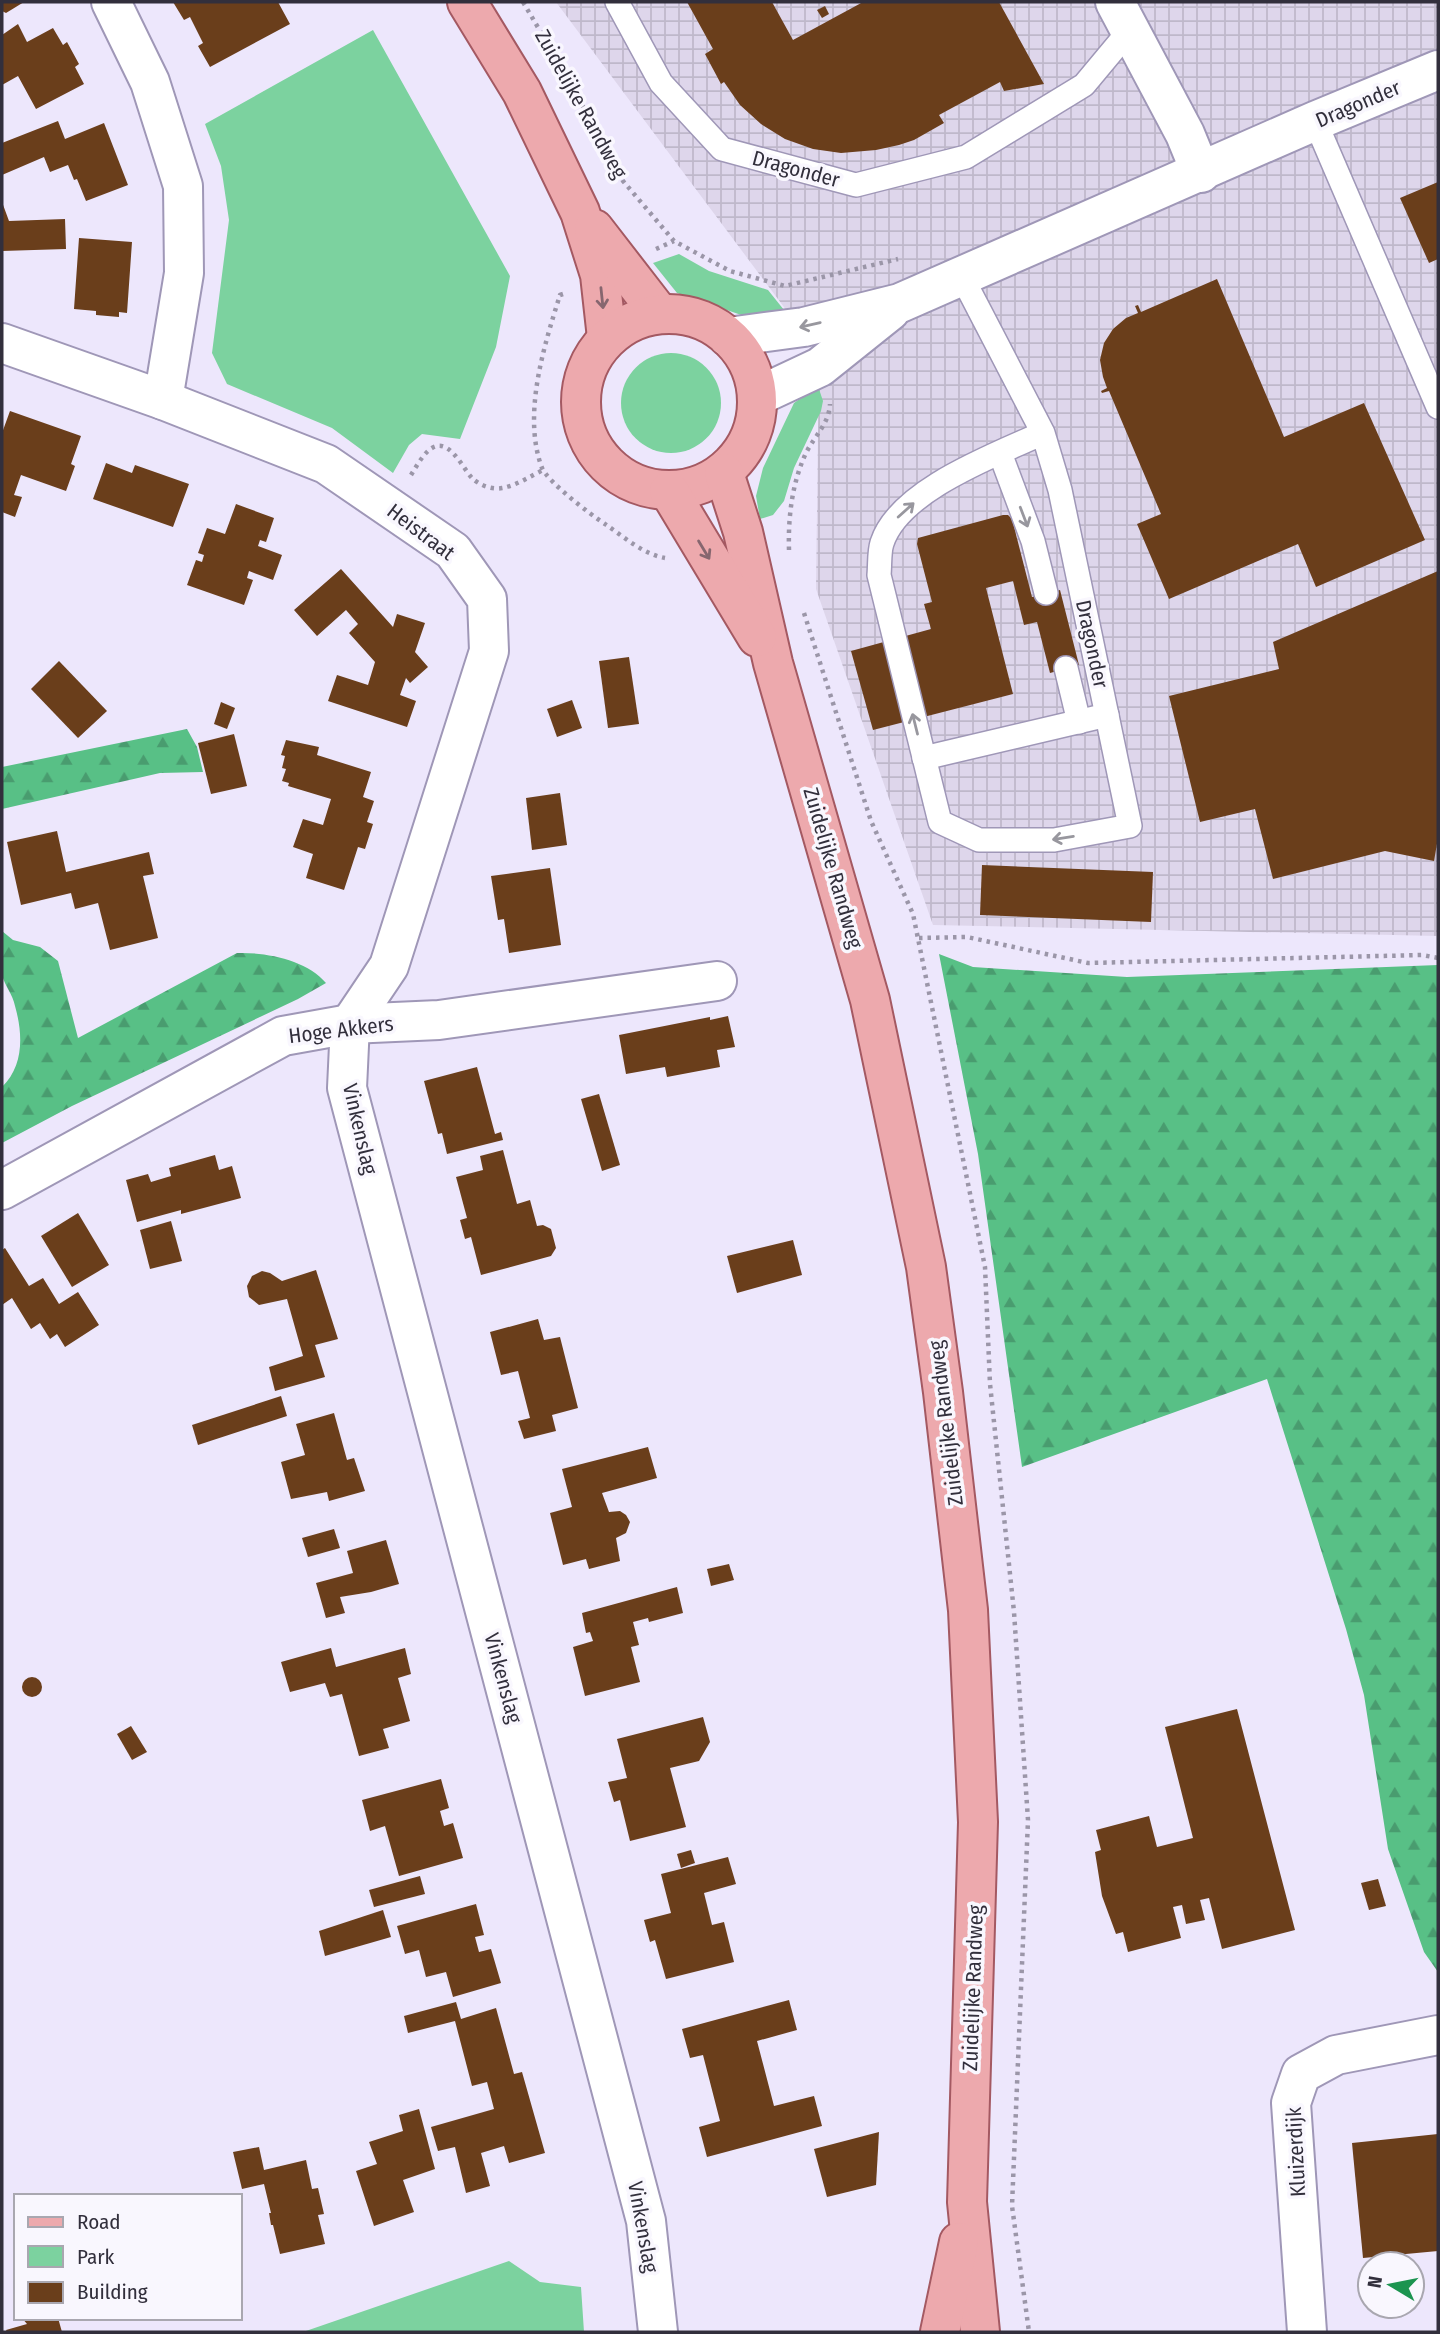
<svg xmlns="http://www.w3.org/2000/svg" width="1440" height="2334" font-family="'Fira Sans Condensed',sans-serif">
  <style>
    .industrial { fill: url(#industrial-grid) }
    .green { fill: #7cd29f }
    .forest { fill: url(#forest-firs) }
    .building { fill: #6a3e1b }
    .lines { fill: none; stroke-linecap: round; stroke-linejoin: round }
    .lane-casing { stroke: #9f97b7; stroke-width: 26 }
    .street-casing { stroke: #9f97b7; stroke-width: 42 }
    .primary-casing { stroke: #a45962; stroke-width: 42 }
    .path { stroke: #9b96a8; stroke-width: 4.5; stroke-dasharray: 3.5 5; stroke-linecap: butt }
    .lane { stroke: #fff; stroke-width: 23 }
    .street { stroke: #fff; stroke-width: 38 }
    .primary { stroke: #eda9ad; stroke-width: 38 }
    .oneway { stroke: #86666f }
    .oneway2 { stroke: #98979e }
    .labels { text-anchor: middle; stroke-width: 7; stroke-linejoin: round; paint-order: stroke }
    .street-label { font-size: 21px; fill: #322f3c; stroke: #f9f7fe }
  </style>
  <defs>
    <pattern id="industrial-grid" width="8" height="8" patternUnits="userSpaceOnUse" patternTransform="scale(1.75)"><rect width="8" height="8" fill="#ded6eb"/><path d="M0 4h8M4 0v8" fill="none" stroke="#bfb8ca"/></pattern>
    <pattern id="forest-firs" width="22" height="20" patternUnits="userSpaceOnUse" patternTransform="scale(1.75)"><rect width="22" height="20" fill="#58c086"/><path d="M5 1l3.5 6h-7zM16 11l3.5 6h-7z" fill="#499c6f"/></pattern>
  </defs>
  <rect width="100%" height="100%" fill="#ede7fc"/>
  <!-- industrial -->
  <path class="industrial" d="M556 2H1438V936L933 925 816 589 819 354Z"/>
  <!-- green -->
  <g class="green">
    <path d="M373 30 510 276 496 347 460 439 422 434 409 445 393 473 332 428 227 384 212 353 229 220 221 166 205 124Z"/>
    <path d="M679 254 709 271 768 290 788 315 753 319 677 293 653 263Z"/>
    <circle cx="671" cy="403" r="50"/>
    <path d="M818 386 823 401 821 411 794 468 784 501 773 515 760 519 756 496 763 468 794 403Z"/>
    <path d="M509 2261 540 2282 581 2287 584 2332H303Z"/>
  </g>
  <!-- forest -->
  <g class="forest">
    <path d="M187 729 197 747 203 772 160 773 2 809V767Z"/>
    <path d="M2 931 13 940 40 947 58 961 78 1038 237 953C266 952 307 960 326 983L298 999 72 1106 2 1143V1087C24 1066 23 1034 15 1006 13 995 5 986 2 975 0 962 2 945 2 931Z"/>
    <path d="M939 954 973 967 1127 977 1438 965V1972L1424 1952 1388 1849 1364 1695 1346 1629 1267 1379 1022 1467 978 1154Z"/>
  </g>
  <!-- building -->
  <g class="building">
    <path d="M2 2H24L6 13 2 11Z"/>
    <path d="M173 2H278L290 24 210 67 198 46 203 43 190 17 184 20Z"/>
    <path d="M687 2H772L793 40 863 2H999L1044 84 1004 91 1000 82 939 115 944 123 914 140 899 145 876 150 841 153 813 149 785 139 761 124 740 105 724 82 721 84 705 54 713 49Z"/>
    <path d="M825 6 829 14 822 18 817 10Z"/>
    <path d="M18 24 27 42 53 28 63 45 67 42 79 64 75 67 84 84 36 109 18 76 2 85V35Z"/>
    <path d="M58 121 65 139 104 123 128 185 86 201 77 179 74 180 68 165 50 172 44 157 2 175V143Z"/>
    <path d="M1438 182V259L1429 263 1400 198Z"/>
    <path d="M2 202 9 221 65 219 66 249 2 251Z"/>
    <path d="M79 238 132 242 127 313 119 312V317L96 315V311L74 309Z"/>
    <path d="M1217 279 1284 437 1364 403 1425 540 1316 587 1298 544 1169 599 1137 524 1161 514 1109 391 1102 393 1101 391 1107 388 1103 377 1100 360 1104 343 1113 329 1126 318 1138 313 1135 306 1138 305 1141 312Z"/>
    <path d="M10 411 81 436 71 464 75 466 66 491 21 475 14 495 22 497 15 517 2 512V433Z"/>
    <path d="M106 463 132 473 135 465 189 484 173 527 93 499Z"/>
    <path d="M236 504 274 518 266 542 260 540 258 546 282 555 273 580 249 571 247 578 253 580 244 605 187 585 196 560 202 562 204 555 198 553 207 528 225 534Z"/>
    <path d="M1003 515H1008L1012 519 1032 597 1060 590 1079 665 1050 673 1037 622 1024 625 1013 581 986 588 1013 694 873 730 851 651 931 629 924 604 932 602 917 544 918 538Z"/>
    <path d="M341 569 393 627 397 614 425 623 415 652 428 667 410 683 406 678 400 695 416 701 407 727 328 701 337 675 368 685 375 662 349 633 358 624 346 610 317 636 294 610Z"/>
    <path d="M1438 571V838L1434 861 1385 851 1273 879 1255 809 1200 822 1169 696 1279 669 1273 642Z"/>
    <path d="M629 657 639 724 608 728 599 661Z"/>
    <path d="M59 661 107 711 78 738 31 689Z"/>
    <path d="M572 700 582 728 557 737 547 709Z"/>
    <path d="M221 702 235 708 227 729 214 724Z"/>
    <path d="M234 734 247 786 211 794 198 743Z"/>
    <path d="M286 740 319 747 317 755 371 772 363 797 374 801 367 822 373 824 365 849 358 847 344 890 306 878 313 854 293 847 303 819 323 825 331 799 288 786 289 783 282 781 286 769 282 768 285 756 281 755Z"/>
    <path d="M560 793 567 845 532 850 526 798Z"/>
    <path d="M57 831 66 872 149 852 154 874 143 876 158 938 110 950 98 903 75 909 71 893 21 905 7 842Z"/>
    <path d="M982 865 1153 872 1151 922 980 915Z"/>
    <path d="M550 868 561 945 509 953 504 919 498 920 491 876Z"/>
    <path d="M728 1016 735 1047 717 1050 720 1067 667 1077 665 1067 626 1074 619 1035 710 1017V1020Z"/>
    <path d="M477 1067 495 1134 501 1132 503 1140 447 1154 442 1133 438 1134 424 1081Z"/>
    <path d="M599 1094 620 1165 602 1171 581 1099Z"/>
    <path d="M503 1150 517 1204 530 1200 537 1226 543 1225 551 1229 556 1248 551 1256 481 1275 471 1237 465 1239 460 1220 467 1218 456 1177 483 1170 480 1156Z"/>
    <path d="M215 1155 219 1170 232 1166 241 1198 181 1214V1210L137 1222 126 1180 148 1174 151 1182 171 1176 169 1168Z"/>
    <path d="M78 1213 109 1265 72 1287 41 1236Z"/>
    <path d="M171 1221 182 1261 150 1269 140 1230Z"/>
    <path d="M793 1240 802 1275 737 1293 727 1256Z"/>
    <path d="M5 1248 29 1286 43 1278 59 1304 78 1292 99 1325 65 1347 57 1334 50 1339 40 1323 31 1329 12 1298 2 1305V1250Z"/>
    <path d="M316 1270 338 1339 315 1345 325 1377 275 1391 269 1367 303 1356 287 1299 259 1305 249 1297 247 1286 252 1276 262 1271 270 1273 282 1281Z"/>
    <path d="M538 1319 544 1340 560 1337 578 1408 552 1415 556 1431 524 1439 518 1421 530 1418 518 1371 501 1375 490 1332Z"/>
    <path d="M281 1396 287 1416 198 1445 192 1425Z"/>
    <path d="M334 1413 347 1460 354 1458 365 1491 329 1501 327 1492 291 1499 281 1462 305 1455 296 1424Z"/>
    <path d="M648 1447 657 1478 602 1493 609 1512 620 1511 626 1515 630 1522 626 1533 616 1538 620 1561 589 1569 586 1559 563 1565 550 1513 572 1507 562 1469Z"/>
    <path d="M334 1529 340 1548 308 1557 302 1538Z"/>
    <path d="M386 1540 399 1584 371 1592 340 1597 345 1613 326 1618 316 1583 353 1573 347 1551Z"/>
    <path d="M729 1564 734 1580 711 1586 707 1569Z"/>
    <path d="M677 1587 683 1613 649 1622 648 1618 633 1622 639 1645 631 1647 640 1682 585 1696 573 1647 593 1641 590 1632 586 1633 582 1613Z"/>
    <path d="M331 1648 336 1667 405 1648 411 1674 398 1678 410 1721 383 1729 389 1748 359 1756 342 1694 330 1697 325 1683 290 1692 281 1662Z"/>
    <circle cx="32" cy="1687" r="10"/>
    <path d="M1237 1709 1295 1930 1222 1949 1209 1898 1200 1900 1205 1920 1186 1924 1182 1905 1173 1907 1181 1938 1128 1952 1123 1932 1116 1934 1102 1896 1095 1852 1101 1850 1096 1830 1149 1816 1157 1847 1193 1838 1165 1727Z"/>
    <path d="M703 1717 710 1742 699 1761 670 1768 686 1827 630 1841 620 1800 614 1802 608 1782 627 1778 617 1739Z"/>
    <path d="M131 1726 147 1752 132 1760 117 1734Z"/>
    <path d="M441 1779 449 1808 440 1811 444 1826 453 1823 463 1858 399 1876 385 1826 370 1831 362 1800Z"/>
    <path d="M691 1850 695 1863 681 1868 677 1854Z"/>
    <path d="M728 1857 736 1884 704 1893 712 1925 724 1922 734 1962 666 1979 655 1940 650 1942 644 1920 671 1913 661 1874Z"/>
    <path d="M420 1876 425 1894 374 1907 369 1890Z"/>
    <path d="M1378 1879 1386 1906 1369 1910 1361 1883Z"/>
    <path d="M476 1904 484 1935 475 1937 479 1952 491 1949 501 1983 453 1997 446 1972 426 1977 419 1950 405 1954 397 1926Z"/>
    <path d="M383 1910 391 1937 325 1956 319 1931Z"/>
    <path d="M789 2000 797 2030 757 2041 774 2106 814 2096 822 2126 707 2157 699 2127 720 2121 703 2055 690 2058 682 2029Z"/>
    <path d="M456 2002 461 2019 496 2008 514 2074 522 2072 545 2153 509 2163 504 2146 481 2153 490 2186 466 2193 455 2147 438 2151 431 2127 494 2109 487 2082 472 2086 455 2021 408 2033 404 2016Z"/>
    <path d="M419 2109 435 2169 403 2180 414 2212 374 2226 356 2171 377 2164 369 2142 403 2131 399 2115Z"/>
    <path d="M879 2132 876 2185 827 2197 814 2149Z"/>
    <path d="M1438 2134V2251L1363 2258 1352 2143Z"/>
    <path d="M259 2147 264 2170 306 2160 312 2189 318 2188 324 2214 318 2215 325 2244 280 2254 273 2225H271L269 2213H271L264 2184 242 2189 233 2152Z"/>
    <path d="M22 2318H58L62 2332H7L6 2330 27 2324Z"/>
  </g>
  <g class="lines">
    <!-- lane casing -->
    <g class="lane-casing">
      <g id="lane">
        <path d="M617 2 661 83 722 149 856 185 966 157 1084 85 1129 31"/>
        <path d="M1315 121 1438 407"/>
        <path d="M961 275 1043 433 1060 490 1130 826 1054 840H979L940 822 879 575C880 565 879 552 882 543 899 490 995 455 1043 433"/>
        <path d="M1000 453 1033 541 1046 593"/>
        <path d="M1066 668 1079 722"/>
        <path d="M924 758 1107 715"/>
      </g>
    </g>
    <!-- street casing -->
    <g class="street-casing">
      <g id="street">
        <path d="M111 2 150 82 183 186 184 273 163 400"/>
        <path d="M1115 2 1185 134 1201 173"/>
        <path d="M728 337 804 327 900 303 1315 121 1438 70"/>
        <path d="M2 343 163 400 326 464 453 551 487 599 489 651 389 966 350 1024 347 1088 646 2221 658 2332"/>
        <path d="M758 396 820 367 890 311"/>
        <path d="M2 1190 283 1036 350 1024 439 1020 717 981"/>
        <path d="M1307 2332 1291 2103 1301 2074 1336 2055 1438 2035"/>
      </g>
    </g>
    <!-- primary casing -->
    <g class="primary-casing">
      <g id="primary">
        <path d="M467 2 522 92 580 212 600 275 607 338"/>
        <path d="M594 229 659 313"/>
        <circle cx="669" cy="402" r="88"/>
        <path d="M724 473 743 532 773 663 870 1000 926 1267 943 1392 968 1610 978 1822 967 2202 980 2332"/>
        <path d="M669 491 757 637"/>
        <path d="M940 2332 959 2242"/>
      </g>
    </g>
    <!-- path -->
    <g class="path">
      <path d="M523 2 566 75 623 181 674 241 730 271 785 286 898 259"/>
      <path d="M656 249 674 241"/>
      <path d="M563 294 560 295C544 346 522 415 542 468 548 482 591 515 605 524 624 537 643 554 665 558"/>
      <path d="M411 475C416 467 421 458 427 452 447 432 461 466 472 478 479 485 492 490 502 488 515 486 531 476 543 470"/>
      <path d="M789 550C788 517 792 483 806 453 815 435 829 424 830 404"/>
      <path d="M804 613 871 821 913 914 985 1267 990 1384 1014 1612 1028 1820 1012 2206 1029 2332"/>
      <path d="M919 938 967 937 1088 963 1422 955 1438 958"/>
    </g>
    <!-- lane -->
    <use href="#lane" class="lane"/>
    <!-- street -->
    <use href="#street" class="street"/>
    <!-- primary -->
    <use href="#primary" class="primary"/>
  </g>
  <!-- one-way arrows -->
  <defs><path id="oneway-shaft" d="M-6 0H5M1.5-3L5.5 0L1.5 3" fill="none" stroke-width="1.6" stroke-linecap="round" stroke-linejoin="round" transform="scale(1.75)"/></defs>
  <g class="oneway">
    <use href="#oneway-shaft" transform="translate(602 298) rotate(84)"/>
    <use href="#oneway-shaft" transform="translate(704 550) rotate(59)"/>
  </g>
  <g class="oneway2">
    <use href="#oneway-shaft" transform="translate(810 325) rotate(167)"/>
    <use href="#oneway-shaft" transform="translate(906 510) rotate(-42)"/>
    <use href="#oneway-shaft" transform="translate(1024 517) rotate(69)"/>
    <use href="#oneway-shaft" transform="translate(915 724) rotate(-104)"/>
    <use href="#oneway-shaft" transform="translate(1063 838) rotate(171)"/>
  </g>
  <g class="labels">
    <!-- street labels -->
    <g class="street-label">
      <text transform="translate(581 104) rotate(61)" y="7">Zuidelijke Randweg</text>
      <text transform="translate(1358 104) rotate(-23)" y="7">Dragonder</text>
      <text transform="translate(796 169) rotate(15)" y="7">Dragonder</text>
      <text transform="translate(421 532) rotate(37)" y="7">Heistraat</text>
      <text transform="translate(1092 644) rotate(78)" y="7">Dragonder</text>
      <text transform="translate(833 868) rotate(74)" y="7">Zuidelijke Randweg</text>
      <text transform="translate(341 1030) rotate(-7)" y="7">Hoge Akkers</text>
      <text transform="translate(360 1129) rotate(77)" y="7">Vinkenslag</text>
      <text transform="translate(946 1423) rotate(-97)" y="7">Zuidelijke Randweg</text>
      <text transform="translate(503 1678) rotate(75)" y="7">Vinkenslag</text>
      <text transform="translate(973 1988) rotate(-88)" y="7">Zuidelijke Randweg</text>
      <text transform="translate(1296 2152) rotate(-93)" y="7">Kluizerdijk</text>
      <text transform="translate(643 2227) rotate(80)" y="7">Vinkenslag</text>
    </g>
  </g>
  <!-- border -->
  <rect width="1440" height="2334" fill="none" stroke="#322f3c" stroke-width="7"/>
  <!-- legend -->
  <rect x="14" y="2194" width="228" height="126" fill="#f9f7fe" stroke="#a9a7b0" stroke-width="2"/>
  <rect x="28" y="2217" width="35" height="10" fill="#eda9ad" stroke="#a9a7b0" stroke-width="2"/>
  <text x="77" y="2229" font-size="21" fill="#322f3c">Road</text>
  <rect x="28" y="2246" width="35" height="21" fill="#7cd29f" stroke="#a9a7b0" stroke-width="2"/>
  <text x="77" y="2264" font-size="21" fill="#322f3c">Park</text>
  <rect x="28" y="2282" width="35" height="21" fill="#6a3e1b" stroke="#a9a7b0" stroke-width="2"/>
  <text x="77" y="2299" font-size="21" fill="#322f3c">Building</text>
  <!-- north arrow -->
  <g transform="translate(1391 2285) rotate(280)"><circle r="33" fill="#f9f7fe" stroke="#a9a7b0" stroke-width="2"/>
  <path d="M0-5L12 26L0 18L-12 26Z" fill="#1c9450"/>
  <text y="-10" font-size="19" font-weight="bold" text-anchor="middle" fill="#322f3c">N</text>
  </g>
</svg>
